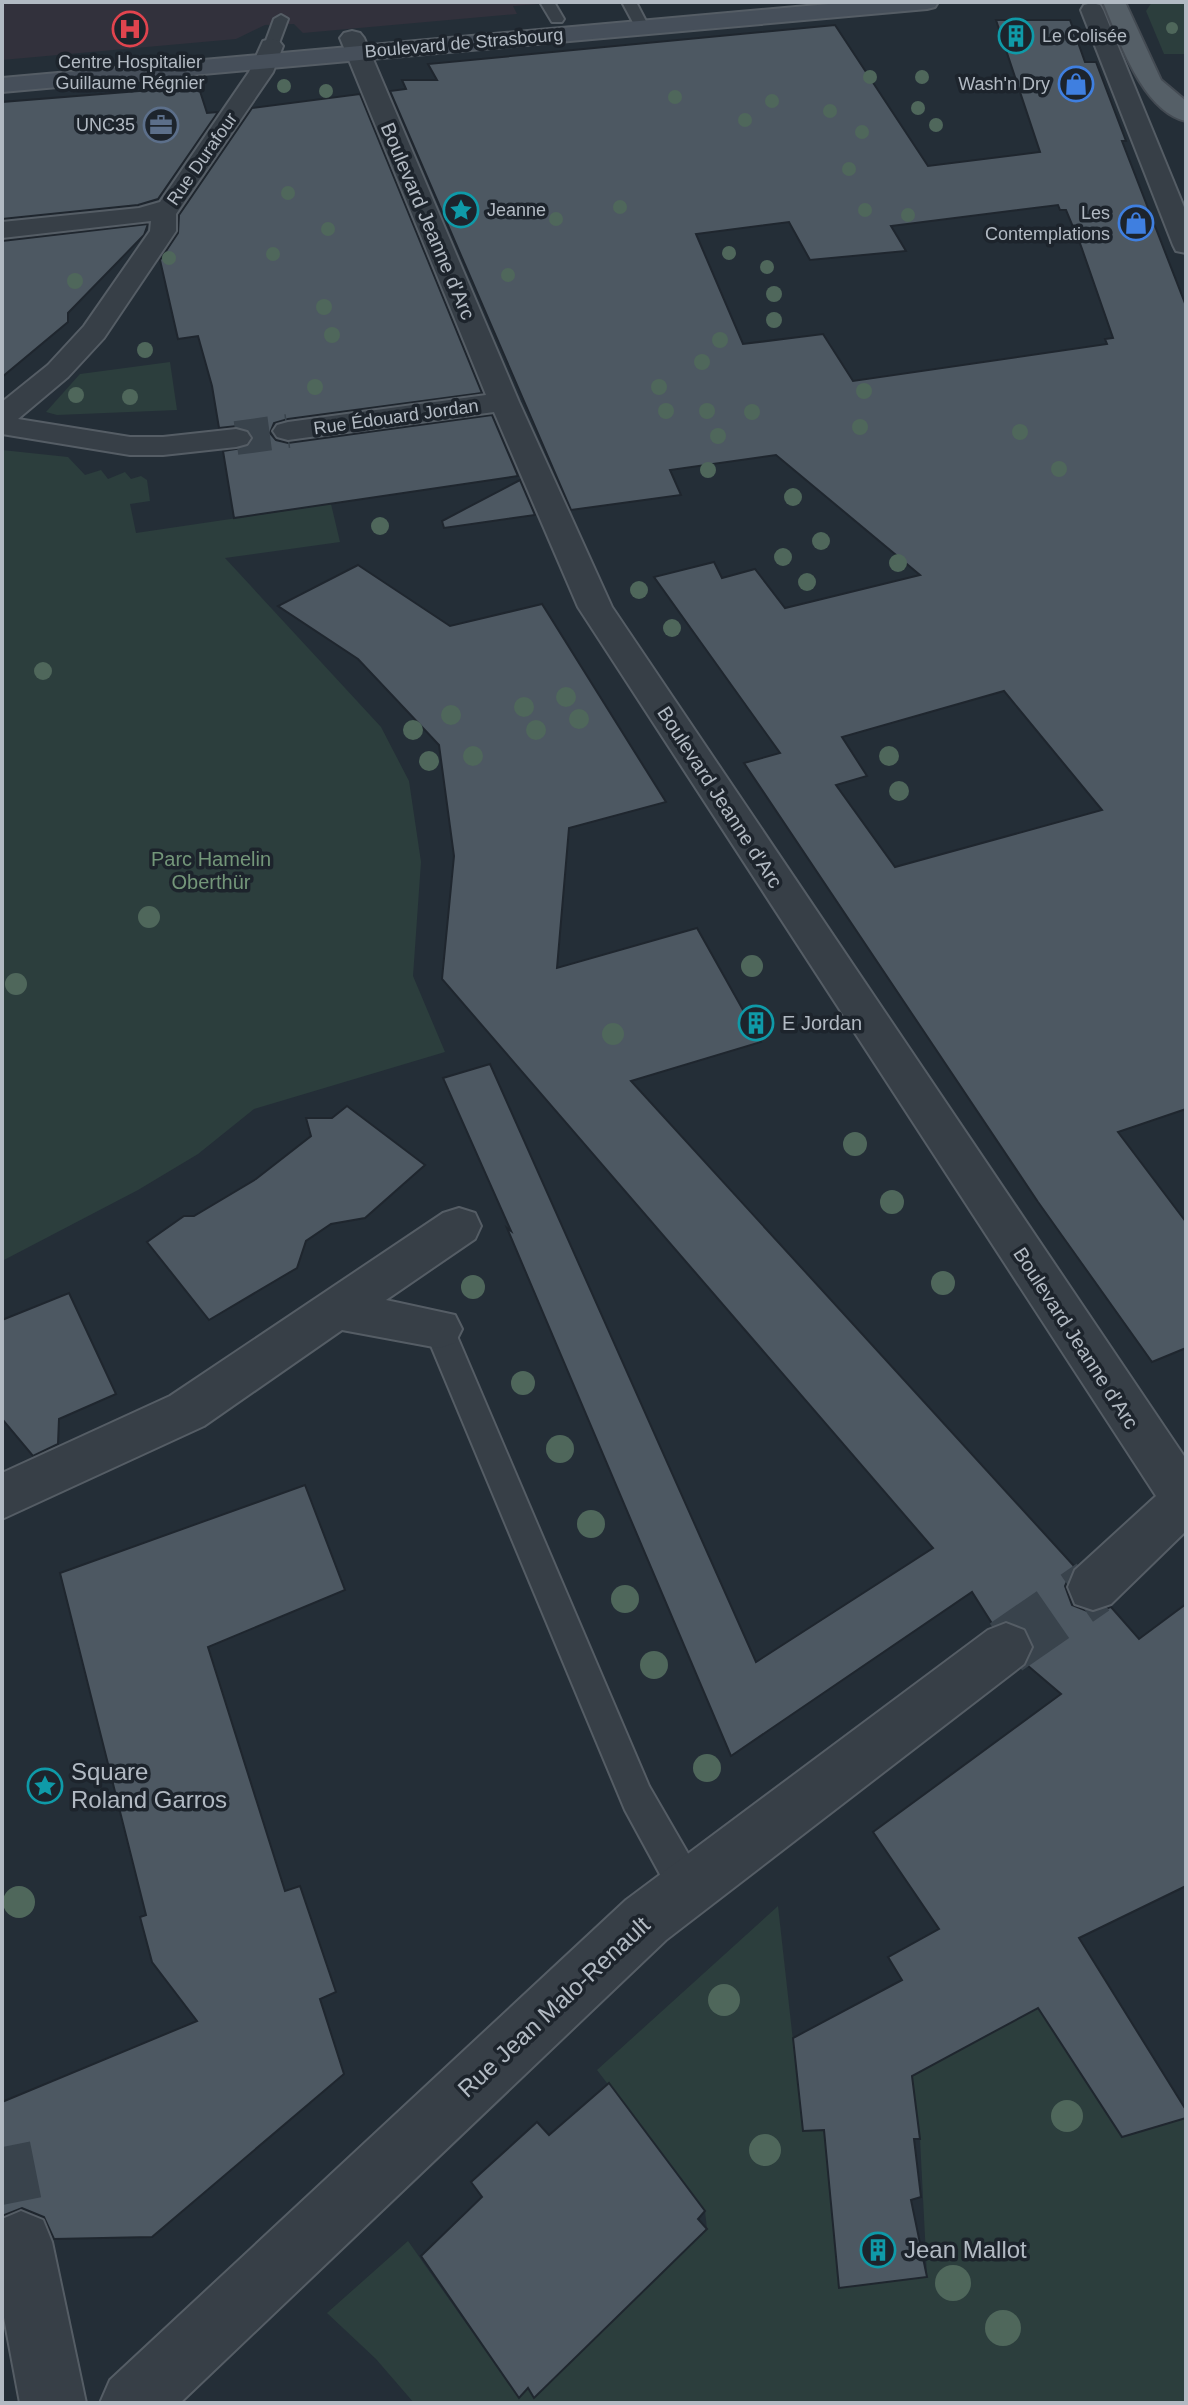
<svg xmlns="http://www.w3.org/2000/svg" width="1188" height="2405" font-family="Helvetica,sans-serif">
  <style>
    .medical { fill: #32313c }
    .green { fill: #2c3e3d }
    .building { fill: #4d5862; stroke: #1f262e; stroke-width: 2; fill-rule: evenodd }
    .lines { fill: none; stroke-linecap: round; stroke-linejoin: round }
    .street-tunnel-far1 { stroke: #39434c; stroke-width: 34; stroke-dasharray: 34 17; stroke-linecap: butt }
    .street-tunnel { stroke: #39434c; stroke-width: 57; stroke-dasharray: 57 29; stroke-linecap: butt }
    .lane-casing { stroke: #555d65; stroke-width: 4 }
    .street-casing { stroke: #555d65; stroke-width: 4 }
    .secondary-casing { stroke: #555d65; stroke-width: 4 }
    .primary-casing { stroke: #444b53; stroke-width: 4 }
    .lane { fill: #373f47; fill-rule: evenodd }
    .street { fill: #373f47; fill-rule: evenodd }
    .secondary { fill: #464f5a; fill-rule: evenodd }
    .primary { fill: #555f67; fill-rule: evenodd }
    .tree { fill: #4f675b }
    .labels { text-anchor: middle; stroke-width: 7; stroke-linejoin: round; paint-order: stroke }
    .far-poi-label { font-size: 18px; fill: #b2bac3; stroke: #1d242c; text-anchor: end }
    .far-street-label { font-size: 18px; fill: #b2bac3; stroke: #1d242c }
    .street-label { font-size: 20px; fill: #b2bac3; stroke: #1d242c }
    .park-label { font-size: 20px; fill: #739679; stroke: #1d242c }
    .poi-label { font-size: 20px; fill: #b2bac3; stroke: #1d242c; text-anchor: start }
    .near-poi-label { font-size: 24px; fill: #b2bac3; stroke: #1d242c; text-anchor: start }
    .near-street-label { font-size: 24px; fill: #b2bac3; stroke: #1d242c }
  </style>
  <rect width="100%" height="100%" fill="#242e37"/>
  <!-- medical -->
  <path class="medical" d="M2 2H563L513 6 517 14 303 33 294 24 265 25 236 39 2 60Z"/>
  <!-- green -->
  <g class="green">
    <path d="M1152 2H1186V54H1164L1146 11Z"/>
    <path d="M170 362 177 410 57 415 46 412 80 374Z"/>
    <path d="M2 450 68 457 85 475 101 470 108 479 125 472 131 479 141 476 147 480 150 501 130 504 136 533 331 504 340 542 225 558 381 727 409 781 421 862 413 976 445 1052 254 1109 198 1154 138 1190 2 1261Z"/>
    <path d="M778 1906 803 2131 824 2130 840 2288 927 2276 920 2139 912 2076 1038 2008 1122 2137 1186 2118V2403H414L376 2359 327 2313 408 2241 518 2397 528 2388 535 2397 707 2229 705 2211 597 2070Z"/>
  </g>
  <!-- building -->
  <g class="building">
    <path d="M996 20H1070L1085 62H1096L1126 141H1122L1186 306V1109L1118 1132 1186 1222V1348L1152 1362 1038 1202 744 763 780 753 654 577 714 562 722 578 755 569 785 608 920 575 776 455 670 470 681 495 571 510 390 91 406 89 402 80H437L428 64 835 25 928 166 1040 152ZM1058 205 1060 210H1066L1081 246 1113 338 1105 339 1107 344 853 381 823 334 743 344 696 234 789 222 810 260 906 251 891 226ZM1004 691 1102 810 895 867 836 785 867 776 842 737Z"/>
    <path d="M189 87 190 89 199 88 207 113 218 112 158 199 138 205 2 219V102Z"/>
    <path d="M360 94 482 393 288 419 274 423 270 433 276 440 288 443 492 415 518 476 234 518 223 451 248 447 254 436 248 429 237 426 219 428 212 386 198 336 178 339 160 260 178 233 179 215 252 108Z"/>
    <path d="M148 224 144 235 68 313V322L2 377V241Z"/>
    <path d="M520 480 535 515 444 528 442 521Z"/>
    <path d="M358 565 450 626 542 604 666 802 569 828 557 968 697 928 761 1042 631 1081 1074 1566 1065 1586 1072 1605 1092 1613 1111 1607 1139 1639 1186 1604V1886L1079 1938 1186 2110V2118L1122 2137 1038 2008 912 2076 920 2139H914L921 2197 911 2200 927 2277 839 2288 824 2130 803 2131 793 2038 902 1980 888 1957 939 1929 873 1832 1061 1694 1027 1665 1035 1646 1027 1629 1007 1620 993 1625 972 1592 731 1756 507 1228 511 1231 443 1078 490 1064 756 1662 933 1548 442 979 454 856 439 745 358 659 278 606Z"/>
    <path d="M347 1106 425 1165 365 1218 331 1224 306 1241 297 1268 209 1320 147 1242 184 1216H194L256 1179 311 1136 306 1118H332Z"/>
    <path d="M69 1293 116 1394 59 1419 58 1444 33 1456 2 1419V1320Z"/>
    <path d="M305 1485 345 1590 208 1647 285 1891 300 1886 336 1992 320 1999 344 2074 152 2237 54 2239 44 2217 22 2208 2 2216V2102L197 2021 152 1962 140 1917 146 1915 60 1573Z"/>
    <path d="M609 2083 705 2211 698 2219 707 2229 534 2398 528 2388 519 2398 421 2256 482 2197 471 2182 537 2122 549 2135Z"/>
  </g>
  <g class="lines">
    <!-- street-tunnel-far1 -->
    <path class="street-tunnel-far1" d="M236 438 288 431"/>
    <!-- street-tunnel -->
    <g class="street-tunnel">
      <path d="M1006 1647 1093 1587"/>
      <path d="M2 2147 21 2242"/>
    </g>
    <!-- lane casing -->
    <g class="lane-casing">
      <g id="lane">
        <path d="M540 2H554L564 19 562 22H552Z"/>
        <path d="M622 2H636L649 27 647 30H637Z"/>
        <path d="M281 15 288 19 278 46 276 49H266L264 46 274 19Z"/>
        <path d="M439 1317 449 1320 454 1329 649 1786 701 1876 706 1889 701 1902 688 1907 675 1902 625 1810 424 1329 429 1320Z"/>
      </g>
    </g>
    <!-- street casing -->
    <g class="street-casing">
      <g id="street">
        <path d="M1092 3 1100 5 1103 10 1186 212V253L1176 251 1173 245 1081 10 1084 5Z"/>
        <path d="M352 31 360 33 364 38 519 402 612 607 1186 1459V1531L1111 1604 1093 1610 1075 1604 1068 1587 1075 1570 1156 1496 578 607 494 412 288 440 277 437 273 431 277 425 288 422 486 395 340 38 344 33Z"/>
        <path d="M271 39 279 41 283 46 273 72 176 214V231L104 338 68 377 18 419 130 437H163L236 429 247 432 251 438 247 444 236 447 163 455H130L2 434V402L48 365 84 326 150 231 151 221 2 238V222L139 208 160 202 249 72 263 41Z"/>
        <path d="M459 1208 475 1213 481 1226 475 1239 386 1300 455 1315 462 1329 455 1343 439 1348 342 1330 204 1426 2 1519V1473L170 1396 443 1213Z"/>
        <path d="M1006 1623 1024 1630 1032 1647 1024 1664 666 1940 180 2403H100L110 2380 626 1900 988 1630Z"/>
        <path d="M21 2211 43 2220 52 2242 86 2403H20L2 2307V2219Z"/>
      </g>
    </g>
    <!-- secondary casing -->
    <g class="secondary-casing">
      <path id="secondary" d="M851 2H938L935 7 927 9 2 92V78Z"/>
    </g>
    <!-- primary casing -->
    <g class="primary-casing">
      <path id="primary" d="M1103 2H1125L1161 80 1186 101V121C1142 111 1119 39 1103 2Z"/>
    </g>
    <!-- lane -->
    <use href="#lane" class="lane"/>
    <!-- street -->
    <use href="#street" class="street"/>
    <!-- secondary -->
    <use href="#secondary" class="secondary"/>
    <!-- primary -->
    <use href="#primary" class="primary"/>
  </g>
  <!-- trees -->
  <g class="tree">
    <circle cx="1172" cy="28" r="6"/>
    <circle cx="870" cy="77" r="7"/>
    <circle cx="922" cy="77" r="7"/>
    <circle cx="284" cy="86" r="7"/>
    <circle cx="326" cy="91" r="7"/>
    <circle cx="675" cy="97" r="7"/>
    <circle cx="772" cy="101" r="7"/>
    <circle cx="918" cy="108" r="7"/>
    <circle cx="830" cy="111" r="7"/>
    <circle cx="745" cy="120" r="7"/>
    <circle cx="936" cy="125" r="7"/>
    <circle cx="862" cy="132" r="7"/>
    <circle cx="849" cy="169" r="7"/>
    <circle cx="288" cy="193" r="7"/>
    <circle cx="620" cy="207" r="7"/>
    <circle cx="865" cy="210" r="7"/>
    <circle cx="908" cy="215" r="7"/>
    <circle cx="556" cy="219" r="7"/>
    <circle cx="328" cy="229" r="7"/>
    <circle cx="729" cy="253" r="7"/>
    <circle cx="273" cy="254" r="7"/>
    <circle cx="169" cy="258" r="7"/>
    <circle cx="767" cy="267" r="7"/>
    <circle cx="508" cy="275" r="7"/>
    <circle cx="75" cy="281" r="8"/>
    <circle cx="774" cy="294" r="8"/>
    <circle cx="324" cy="307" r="8"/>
    <circle cx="774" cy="320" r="8"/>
    <circle cx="332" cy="335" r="8"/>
    <circle cx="720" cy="340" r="8"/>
    <circle cx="145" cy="350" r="8"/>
    <circle cx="702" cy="362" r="8"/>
    <circle cx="315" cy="387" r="8"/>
    <circle cx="659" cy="387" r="8"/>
    <circle cx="864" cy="391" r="8"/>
    <circle cx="76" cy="395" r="8"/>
    <circle cx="130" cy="397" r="8"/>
    <circle cx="666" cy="411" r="8"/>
    <circle cx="707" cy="411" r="8"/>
    <circle cx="752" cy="412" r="8"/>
    <circle cx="860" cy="427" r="8"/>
    <circle cx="1020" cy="432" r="8"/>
    <circle cx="718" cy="436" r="8"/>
    <circle cx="1059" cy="469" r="8"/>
    <circle cx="708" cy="470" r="8"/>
    <circle cx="793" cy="497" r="9"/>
    <circle cx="380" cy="526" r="9"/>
    <circle cx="821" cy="541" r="9"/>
    <circle cx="783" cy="557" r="9"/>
    <circle cx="898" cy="563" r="9"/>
    <circle cx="807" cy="582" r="9"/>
    <circle cx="639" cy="590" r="9"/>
    <circle cx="672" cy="628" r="9"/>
    <circle cx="43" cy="671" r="9"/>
    <circle cx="566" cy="697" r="10"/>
    <circle cx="524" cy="707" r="10"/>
    <circle cx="451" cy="715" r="10"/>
    <circle cx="579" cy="719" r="10"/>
    <circle cx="413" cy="730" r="10"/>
    <circle cx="536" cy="730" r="10"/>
    <circle cx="473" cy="756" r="10"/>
    <circle cx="889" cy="756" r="10"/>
    <circle cx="429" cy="761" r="10"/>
    <circle cx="899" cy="791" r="10"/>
    <circle cx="149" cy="917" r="11"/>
    <circle cx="752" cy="966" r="11"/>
    <circle cx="16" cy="984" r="11"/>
    <circle cx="613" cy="1034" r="11"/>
    <circle cx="855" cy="1144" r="12"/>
    <circle cx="892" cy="1202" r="12"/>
    <circle cx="943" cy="1283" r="12"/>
    <circle cx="473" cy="1287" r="12"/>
    <circle cx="523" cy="1383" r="12"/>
    <circle cx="560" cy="1449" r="14"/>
    <circle cx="591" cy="1524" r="14"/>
    <circle cx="625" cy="1599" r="14"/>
    <circle cx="654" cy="1665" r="14"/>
    <circle cx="707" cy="1768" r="14"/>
    <circle cx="19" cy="1902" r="16"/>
    <circle cx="724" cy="2000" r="16"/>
    <circle cx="1067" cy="2116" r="16"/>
    <circle cx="765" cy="2150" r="16"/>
    <circle cx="953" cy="2283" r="18"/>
    <circle cx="1003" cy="2328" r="18"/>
  </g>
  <!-- icons -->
  <defs>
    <g id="hospital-ring" transform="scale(1.8)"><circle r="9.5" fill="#1d242c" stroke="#e0444e" stroke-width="1.5"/><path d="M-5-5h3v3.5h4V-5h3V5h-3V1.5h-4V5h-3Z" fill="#e0444e"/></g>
    <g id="building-ring" transform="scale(1.8)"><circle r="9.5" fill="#1d242c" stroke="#0f9aa8" stroke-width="1.5"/><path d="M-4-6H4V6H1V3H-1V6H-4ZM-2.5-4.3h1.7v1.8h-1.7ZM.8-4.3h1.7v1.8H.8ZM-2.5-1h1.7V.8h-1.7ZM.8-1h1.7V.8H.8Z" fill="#0f9aa8"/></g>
    <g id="shop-ring" transform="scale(1.8)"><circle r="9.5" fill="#1d242c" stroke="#3f7fe0" stroke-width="1.5"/><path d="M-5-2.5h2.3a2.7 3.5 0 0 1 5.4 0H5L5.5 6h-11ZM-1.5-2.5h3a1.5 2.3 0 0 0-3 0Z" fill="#3f7fe0"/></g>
    <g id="office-ring" transform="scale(1.8)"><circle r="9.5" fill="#1d242c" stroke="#5c6f8a" stroke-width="1.5"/><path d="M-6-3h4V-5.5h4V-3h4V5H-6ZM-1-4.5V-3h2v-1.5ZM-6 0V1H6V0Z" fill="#5c6f8a"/></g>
    <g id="sight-ring" transform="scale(1.8)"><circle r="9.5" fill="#1d242c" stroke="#0f9aa8" stroke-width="1.5"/><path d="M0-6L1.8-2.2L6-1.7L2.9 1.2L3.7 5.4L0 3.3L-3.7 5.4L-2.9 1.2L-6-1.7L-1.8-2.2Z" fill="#0f9aa8"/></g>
  </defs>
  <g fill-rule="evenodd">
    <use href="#hospital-ring" x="130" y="29"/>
    <use href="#building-ring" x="1016" y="36"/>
    <use href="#shop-ring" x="1076" y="84"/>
    <use href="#office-ring" x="161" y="125"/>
    <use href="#sight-ring" x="461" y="210"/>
    <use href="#shop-ring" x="1136" y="223"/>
    <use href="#building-ring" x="756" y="1023"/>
    <use href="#sight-ring" x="45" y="1786"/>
    <use href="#building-ring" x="878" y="2250"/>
  </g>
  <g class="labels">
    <!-- far-poi labels -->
    <g class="far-poi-label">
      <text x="1042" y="42" text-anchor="start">Le Colisée</text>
      <text x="130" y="68" text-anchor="middle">Centre Hospitalier<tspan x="130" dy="21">Guillaume Régnier</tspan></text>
      <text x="1050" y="90">Wash'n Dry</text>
      <text x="135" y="131">UNC35</text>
      <text x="487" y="216" text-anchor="start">Jeanne</text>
      <text x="1110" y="219">Les<tspan x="1110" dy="21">Contemplations</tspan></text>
    </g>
    <!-- far-street labels -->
    <g class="far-street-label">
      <text transform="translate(464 43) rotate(-5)" y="6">Boulevard de Strasbourg</text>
      <text transform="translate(202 159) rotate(-55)" y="6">Rue Durafour</text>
      <text transform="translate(396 417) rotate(-8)" y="6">Rue Édouard Jordan</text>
    </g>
    <!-- street labels -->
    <g class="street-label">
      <text transform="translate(428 221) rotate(67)" y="7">Boulevard Jeanne d'Arc</text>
      <text transform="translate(720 797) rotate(57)" y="7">Boulevard Jeanne d'Arc</text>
      <text transform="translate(1076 1338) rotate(57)" y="7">Boulevard Jeanne d'Arc</text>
    </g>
    <!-- park labels -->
    <g class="park-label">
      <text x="211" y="866">Parc Hamelin<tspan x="211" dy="23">Oberthür</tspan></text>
    </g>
    <!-- poi labels -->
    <g class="poi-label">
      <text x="782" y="1030">E Jordan</text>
    </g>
    <!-- near-poi labels -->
    <g class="near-poi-label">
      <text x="71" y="1780">Square<tspan x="71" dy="28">Roland Garros</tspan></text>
      <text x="904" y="2258">Jean Mallot</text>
    </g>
    <!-- near-street labels -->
    <g class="near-street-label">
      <text transform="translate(554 2007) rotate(-43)" y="8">Rue Jean Malo-Renault</text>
    </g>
  </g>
  <!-- border -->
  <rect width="1188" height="2405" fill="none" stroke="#b2bac3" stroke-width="8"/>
</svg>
